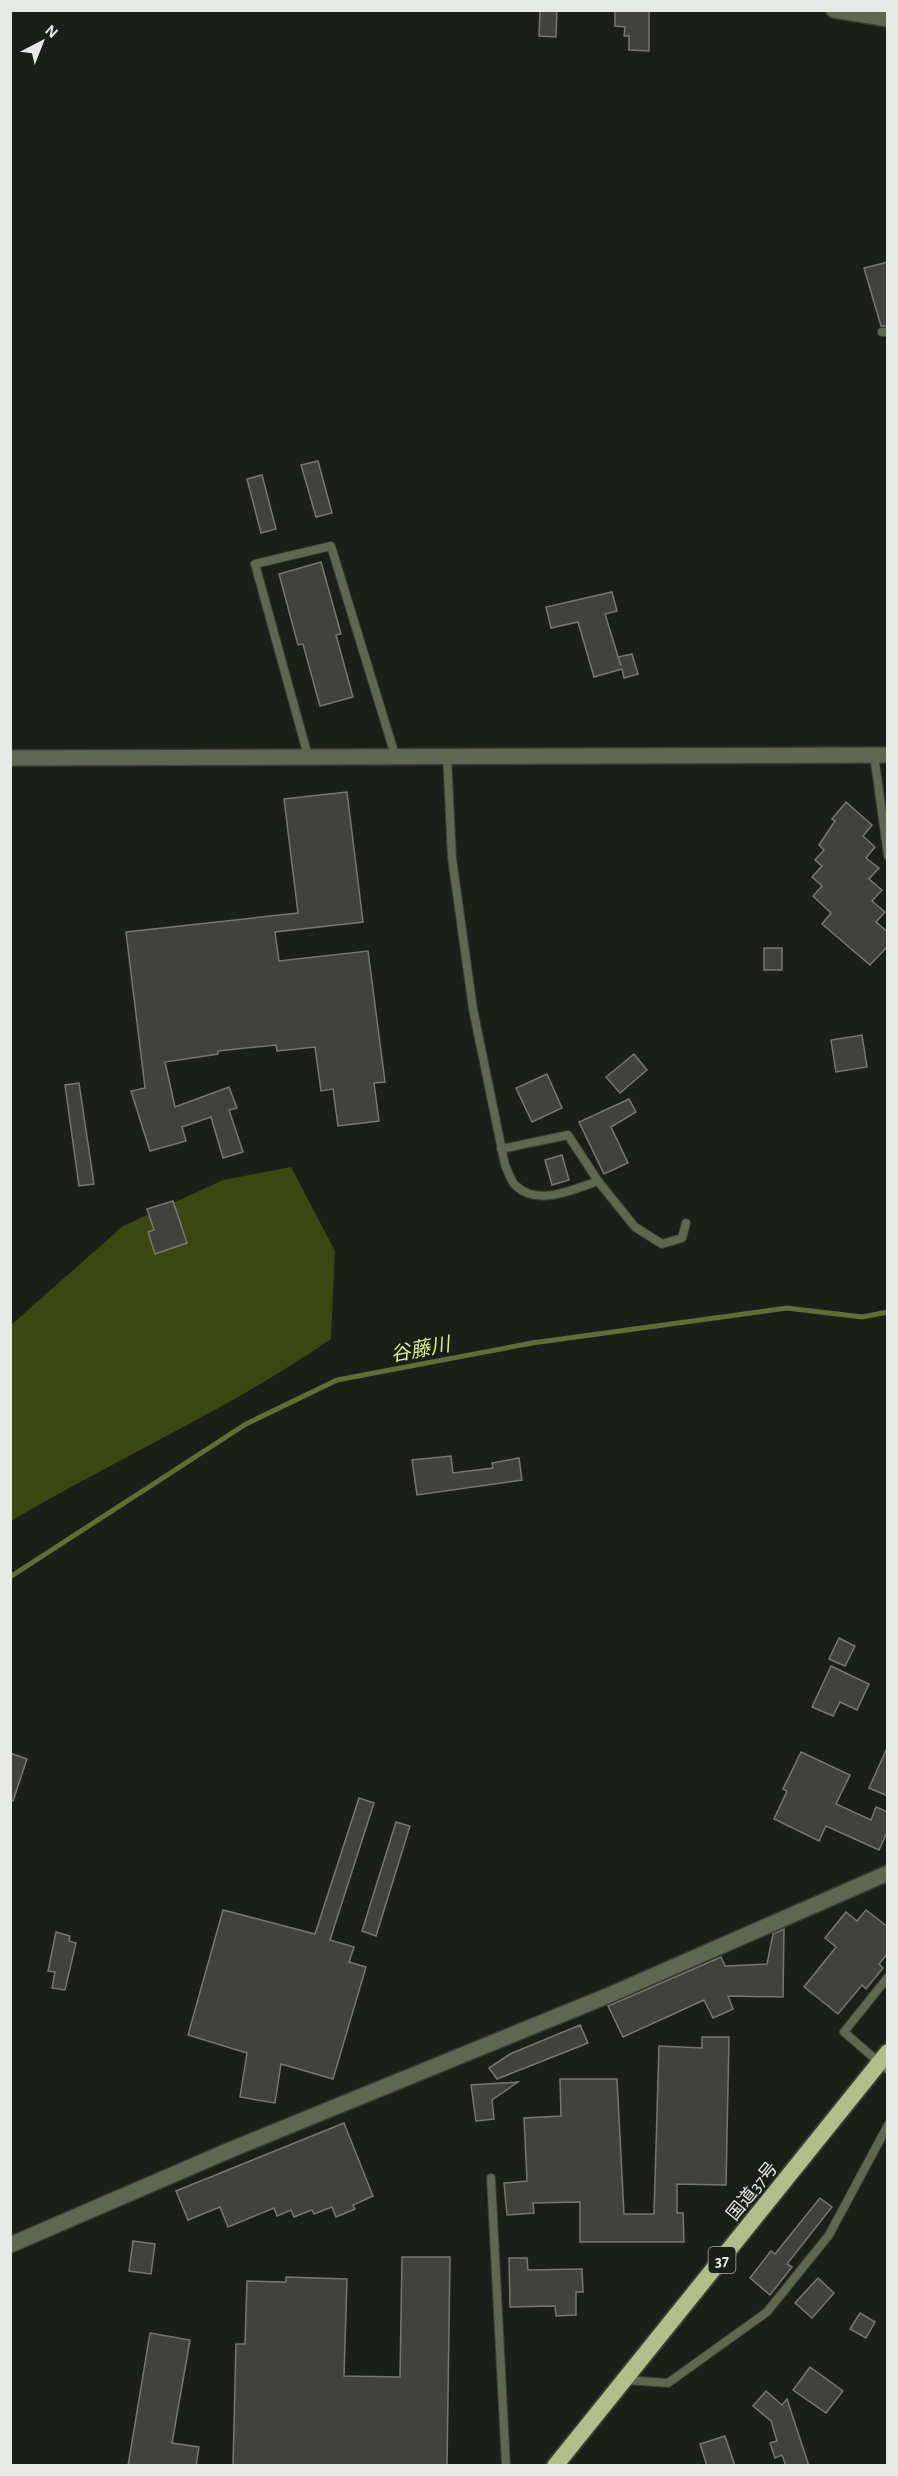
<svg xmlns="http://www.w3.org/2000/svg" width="898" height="2476" font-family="'Alegreya Sans','Noto Sans JP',sans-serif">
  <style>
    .green { fill: #3c4611 }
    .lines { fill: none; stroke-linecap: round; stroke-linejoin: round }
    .stream { stroke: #616d37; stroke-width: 5 }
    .building { fill: #40423b; stroke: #757870; stroke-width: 1.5 }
    .service-casing { stroke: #383a35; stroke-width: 10 }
    .minor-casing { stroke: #383a35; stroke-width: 18 }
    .tertiary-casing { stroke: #383a35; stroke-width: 18 }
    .trunk-casing { stroke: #383a35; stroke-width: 20 }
    .service { stroke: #606650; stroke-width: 8 }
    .minor { stroke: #606650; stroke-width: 15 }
    .tertiary { stroke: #606650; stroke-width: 15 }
    .trunk { stroke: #b2be8a; stroke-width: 16 }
    .labels { text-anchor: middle; stroke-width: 4.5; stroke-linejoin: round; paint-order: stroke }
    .shield { fill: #1c1e18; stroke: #aaaca7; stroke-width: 1.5 }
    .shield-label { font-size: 16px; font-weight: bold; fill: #e7e9e4 }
    .street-label { font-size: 18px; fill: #e7e9e4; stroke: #1c1e18 }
    .water-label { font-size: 20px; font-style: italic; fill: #d8ec99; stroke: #1c1e18 }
  </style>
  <rect width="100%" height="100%" fill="#1c1e18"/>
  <!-- green -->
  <path class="green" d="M291 1167 335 1251 331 1339C230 1409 116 1459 11 1521V1325L123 1226 223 1180Z"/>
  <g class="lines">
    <!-- stream -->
    <path class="stream" d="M10 1577 246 1424 337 1380 532 1343 787 1308 862 1317 888 1312"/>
  </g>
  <!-- building -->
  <g class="building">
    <path d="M540 10H557L556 37 539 36Z"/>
    <path d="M615 10H649V51L629 50V36H624L625 27 615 26Z"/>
    <path d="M888 262V326H881L864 268Z"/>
    <path d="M318 461 332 513 316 517 301 465Z"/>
    <path d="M262 475 276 529 261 533 247 479Z"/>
    <path d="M321 562 341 634 336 635 353 697 320 706 303 644 298 645 279 574Z"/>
    <path d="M612 592 617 611 605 614 621 666 618 657 632 654 638 674 624 678 622 669 594 677 578 622 551 628 546 607Z"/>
    <path d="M347 792 363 922 275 932 279 961 368 951 385 1082 374 1083 379 1121 338 1126 333 1089 321 1091 315 1047 277 1051 276 1045 218 1051V1054L165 1062 175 1107 229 1087 237 1108 229 1110 243 1152 223 1158 211 1117 182 1127 186 1141 150 1151 131 1091 145 1088 126 932 298 913 284 799Z"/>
    <path d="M846 802 872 825 863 836 875 847 866 858 879 868 869 879 882 890 872 901 885 912 876 922 888 932V946L870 965 822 924 831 913 813 896 822 886 812 877 822 866 815 860 824 850 819 845 835 821 832 819Z"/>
    <rect x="764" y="948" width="18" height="22"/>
    <path d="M862 1035 867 1067 836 1072 831 1040Z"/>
    <path d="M634 1054 647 1070 620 1093 606 1077Z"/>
    <path d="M547 1074 562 1108 532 1122 516 1088Z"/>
    <path d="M79 1083 94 1184 79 1186 65 1085Z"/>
    <path d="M629 1099 636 1112 611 1127 628 1163 604 1174 579 1122Z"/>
    <path d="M562 1155 569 1180 552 1185 545 1160Z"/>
    <path d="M173 1201 187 1243 155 1254 148 1232 154 1230 147 1209Z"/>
    <path d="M451 1456 453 1473 493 1468 492 1463 519 1458 522 1480 417 1495 412 1460Z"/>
    <path d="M839 1638 855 1646 845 1666 829 1659Z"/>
    <path d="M831 1666 869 1684 857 1710 840 1702 833 1716 812 1707Z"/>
    <path d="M888 1746V1796L869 1788Z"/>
    <path d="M801 1752 850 1775 836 1804 871 1820 876 1807 888 1812V1830L879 1850 826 1826 819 1841 774 1819 787 1791 783 1789Z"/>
    <path d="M10 1753 27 1759 13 1801 10 1800Z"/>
    <path d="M359 1798 374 1803 330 1940 354 1947 349 1962 366 1967 333 2079 281 2064 275 2103 240 2097 247 2053 188 2035 223 1910 315 1934Z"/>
    <path d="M396 1822 410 1826 376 1936 362 1931Z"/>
    <path d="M866 1910 888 1927V1953L879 1964 883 1968 866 1989 862 1985 838 2014 804 1987 836 1947 825 1938 846 1912 857 1921Z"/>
    <path d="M784 1929 783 1997 728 1996 733 2009 713 2018 704 2000 623 2037 608 2006 721 1957 725 1966 767 1964 773 1934Z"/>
    <path d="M56 1932 70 1936 69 1941 76 1943 65 1990 52 1988 55 1972 48 1971Z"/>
    <path d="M580 2025 588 2043 497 2079 489 2068 510 2054Z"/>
    <path d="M702 2037H729L726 2185 677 2184V2213H683L684 2242H580V2202L533 2203 534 2213 507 2215 504 2183 527 2181 524 2118 561 2116 560 2079H617L624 2214H654L659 2046 702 2048Z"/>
    <path d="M518 2082 492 2100 494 2119 476 2121 471 2085Z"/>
    <path d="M344 2123 373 2196 353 2205 355 2209 336 2217 332 2207 314 2214 312 2210 294 2217 291 2210 277 2216 274 2208 228 2227 220 2207 188 2220 176 2191Z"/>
    <path d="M820 2198 832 2207 787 2264 792 2267 770 2295 750 2278 771 2251 775 2254Z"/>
    <path d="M133 2241 155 2244 151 2274 129 2271Z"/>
    <path d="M402 2257H450L447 2466H233L236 2344H245L247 2281 286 2282V2277L347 2279 344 2376 400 2377Z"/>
    <path d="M509 2258H527L528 2270 582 2269 583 2292H576V2315L556 2316 555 2306 510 2307Z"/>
    <path d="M818 2278 834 2293 812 2318 795 2303Z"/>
    <path d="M860 2313 875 2322 866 2338 850 2329Z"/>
    <path d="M150 2333 190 2340 172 2443 199 2447 196 2466H128Z"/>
    <path d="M810 2367 843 2391 826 2413 793 2390Z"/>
    <path d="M766 2391 782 2405 787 2399 809 2466H786L782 2455 775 2458 770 2443 777 2441 771 2421 753 2406Z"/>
    <path d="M725 2436 735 2466H707L700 2444Z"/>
  </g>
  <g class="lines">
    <!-- service casing -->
    <g class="service-casing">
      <g id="service">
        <path d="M882 332H888"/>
        <path d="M447 755 452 858 473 1009 505 1165C508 1171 511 1182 516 1186 539 1207 574 1189 598 1181L635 1227 662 1244 682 1238 686 1223"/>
        <path d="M874 755 888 856"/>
        <path d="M308 756 255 564 331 546 395 755"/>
        <path d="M501 1149 568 1135 598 1181"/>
        <path d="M888 1977 844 2032 888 2070"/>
        <path d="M491 2178 506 2466"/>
        <path d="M626 2380 668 2383 767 2312 829 2235 888 2125"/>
      </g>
    </g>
    <!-- minor casing -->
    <g class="minor-casing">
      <path id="minor" d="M10 2245 230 2150 607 1996 888 1873"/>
    </g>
    <!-- tertiary casing -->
    <g class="tertiary-casing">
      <g id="tertiary">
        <path d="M834 10 888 19"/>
        <path d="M10 758 888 755"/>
      </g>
    </g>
    <!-- trunk casing -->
    <g class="trunk-casing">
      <path id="trunk" d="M555 2466 888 2052"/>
    </g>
    <!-- service -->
    <use href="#service" class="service"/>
    <!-- minor -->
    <use href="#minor" class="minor"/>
    <!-- tertiary -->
    <use href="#tertiary" class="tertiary"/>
    <!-- trunk -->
    <use href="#trunk" class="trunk"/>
  </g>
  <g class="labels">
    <!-- shield labels -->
    <rect class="shield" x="708.5" y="2247" width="27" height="26" rx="4.5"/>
    <g class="shield-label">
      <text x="722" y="2266">37</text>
    </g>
    <!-- street labels -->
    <g class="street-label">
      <text transform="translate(752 2191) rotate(-51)" y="6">国道37号</text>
    </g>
    <!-- water labels -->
    <g class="water-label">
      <text transform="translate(420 1349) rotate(-11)" y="7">谷藤川</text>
    </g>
  </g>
  <!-- border -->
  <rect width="898" height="2476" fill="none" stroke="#e7e9e4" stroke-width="24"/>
  <!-- north arrow -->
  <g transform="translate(42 42) rotate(42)" stroke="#1c1e18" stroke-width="4.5" paint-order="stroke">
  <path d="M0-4.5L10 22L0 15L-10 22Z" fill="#e7e9e4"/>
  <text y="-9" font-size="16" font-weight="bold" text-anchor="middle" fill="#e7e9e4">N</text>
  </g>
</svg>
